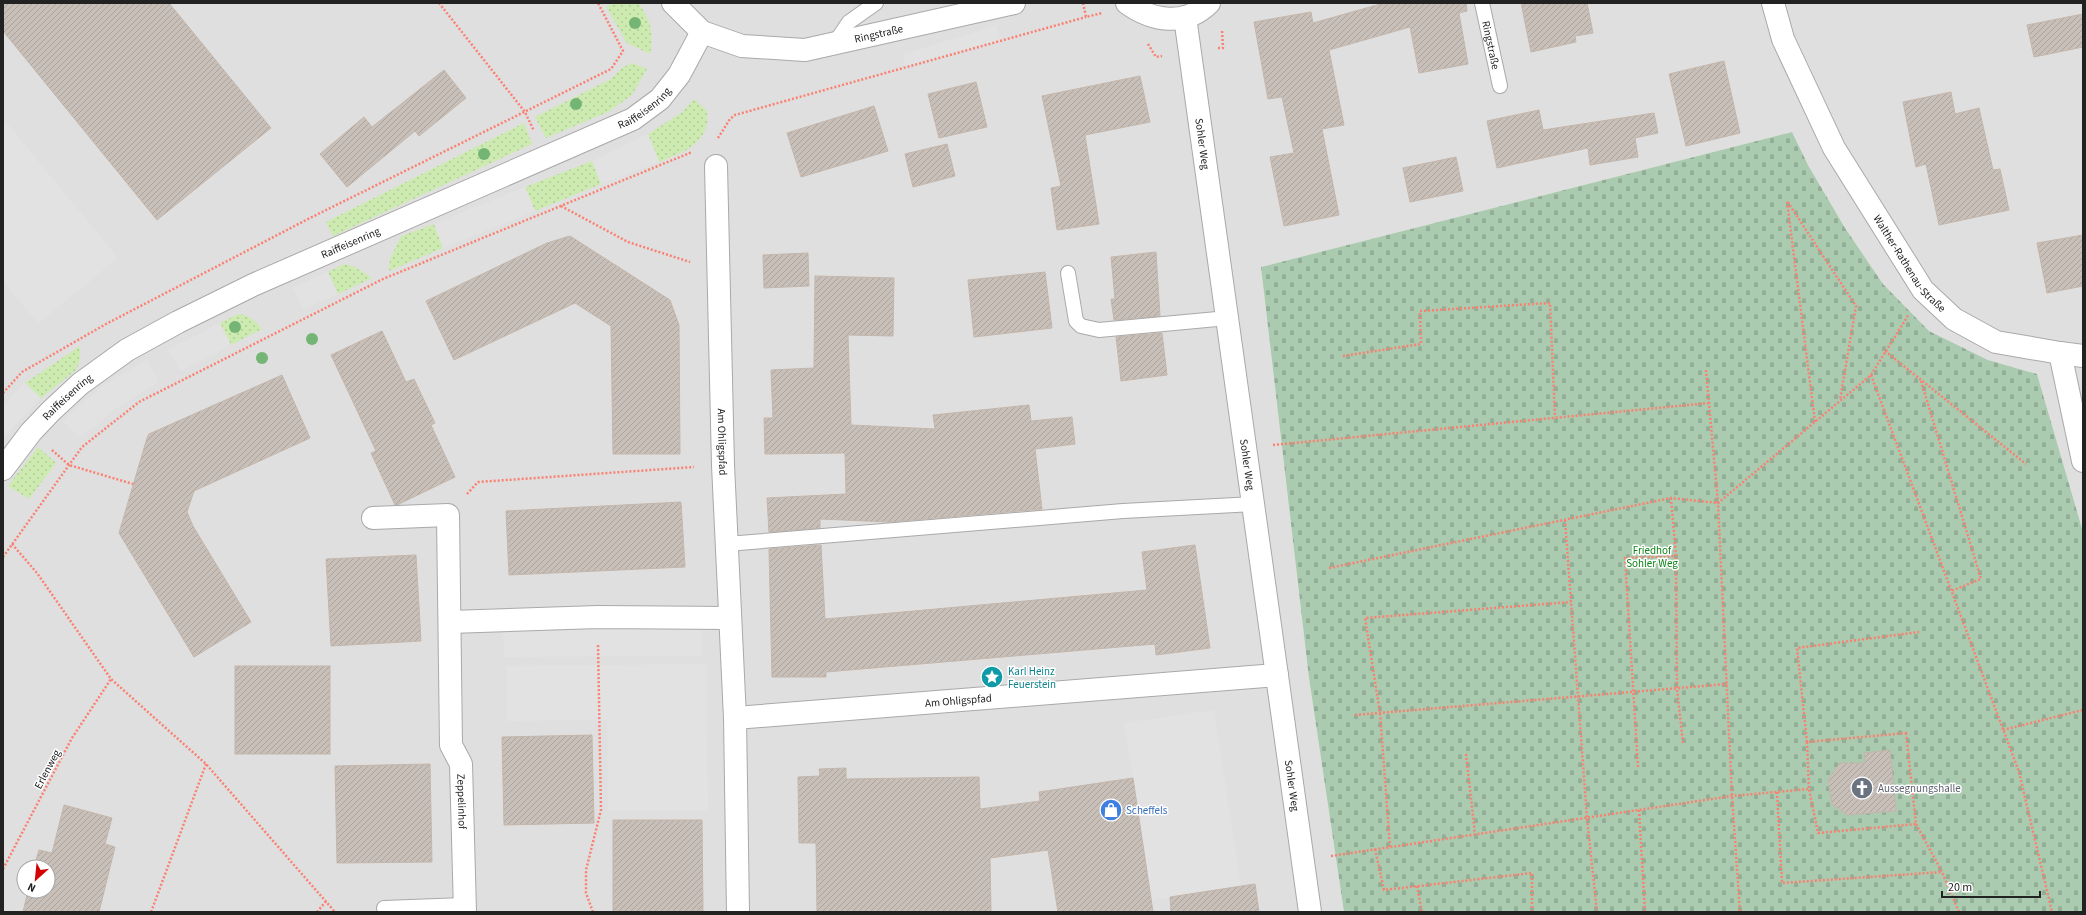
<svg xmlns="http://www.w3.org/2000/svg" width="2086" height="915" font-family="'Source Sans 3',sans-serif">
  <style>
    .residential { fill: #e0dfdf; fill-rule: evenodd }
    .grass { fill: url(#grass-dots) }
    .cemetery { fill: url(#cemetery-stones) }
    .parking { fill: #e2e2e2 }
    .building { fill: url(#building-hatch); stroke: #c4b6ab }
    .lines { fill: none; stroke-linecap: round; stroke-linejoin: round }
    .lane-casing { stroke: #a9a9a9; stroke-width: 16 }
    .street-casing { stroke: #a9a9a9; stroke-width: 24 }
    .path { stroke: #fa8072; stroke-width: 2.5; stroke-dasharray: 2 2; stroke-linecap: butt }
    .lane { stroke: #fff; stroke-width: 14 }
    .street { stroke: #fff; stroke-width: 22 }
    .tree { fill: #74b475 }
    .labels { text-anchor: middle; stroke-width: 3; stroke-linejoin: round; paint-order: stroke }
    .street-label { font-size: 11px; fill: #222; stroke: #fff }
    .park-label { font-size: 11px; fill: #0c8416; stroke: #fff }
    .culture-label { font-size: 11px; fill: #0d838f; stroke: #fff; text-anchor: start }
    .worship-label { font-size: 11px; fill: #5b616d; stroke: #fff; text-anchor: start }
    .shop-label { font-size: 11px; fill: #366cbe; stroke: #fff; text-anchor: start }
  </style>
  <defs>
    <pattern id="grass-dots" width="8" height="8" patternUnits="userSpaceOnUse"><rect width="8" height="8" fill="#cdebb0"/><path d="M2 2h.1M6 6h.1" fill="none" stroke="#b0c997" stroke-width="1.8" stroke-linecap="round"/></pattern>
    <pattern id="cemetery-stones" width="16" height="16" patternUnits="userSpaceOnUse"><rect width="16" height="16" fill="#aacbaf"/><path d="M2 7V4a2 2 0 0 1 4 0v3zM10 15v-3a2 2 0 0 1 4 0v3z" fill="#92ae96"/></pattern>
    <pattern id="building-hatch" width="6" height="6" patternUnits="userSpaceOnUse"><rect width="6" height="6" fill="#c7bfb8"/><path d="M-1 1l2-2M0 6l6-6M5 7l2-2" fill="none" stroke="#aba49e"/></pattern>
  </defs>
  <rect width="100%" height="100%" fill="#f2efe9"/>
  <!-- residential -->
  <path class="residential" d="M3 3H2083V532L2037 374 1988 360 1929 331 1883 284 1845 228 1808 165 1792 132 1261 267 1309 678 1344 912H3ZM24 867H48V891H24Z"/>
  <!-- grass -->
  <g class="grass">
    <path d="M613 3H638C651 19 654 34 650 54L627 43 606 7Z"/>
    <path d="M633 63 647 69 632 95 608 112 546 138 535 117 611 79 623 67Z"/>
    <path d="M694 99 707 111C711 143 684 152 659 162L648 134 681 113Z"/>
    <path d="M524 123 532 144 333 236 326 222Z"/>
    <path d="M592 161 601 184 535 211 525 187Z"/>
    <path d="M434 224 443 248 389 271 390 259 401 236Z"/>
    <path d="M344 264 355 267 372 278 338 294 328 272Z"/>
    <path d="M238 314C249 315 255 320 262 329L231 345 220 323Z"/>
    <path d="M80 346V360L76 370 41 398 25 383Z"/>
    <path d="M38 447 56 463 29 499 8 486Z"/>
  </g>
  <!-- cemetery -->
  <path class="cemetery" d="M1792 132 1808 165 1845 228 1883 284 1929 331 1988 360 2037 374 2083 532V912H1344L1309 678 1261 267Z"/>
  <!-- parking -->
  <g class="parking">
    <path d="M996 26 1002 40 905 67 903 54Z"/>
    <path d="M3 118 118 258 38 324 3 281Z"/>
    <path d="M648 134 659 162 601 184 592 161Z"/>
    <path d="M525 187 535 211 443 248 434 224Z"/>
    <path d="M328 272 338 294 303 309 293 288Z"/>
    <path d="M220 323 231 345 180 371 168 349Z"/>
    <path d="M147 359 159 382 115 409 80 438 62 421 101 387Z"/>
    <path d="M25 383 41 398 3 438V405Z"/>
    <path d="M702 627V656L504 657 503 628Z"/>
    <path d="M706 664 708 811H608L607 720 507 721V666Z"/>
    <path d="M1214 710 1241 886 1152 900 1124 723Z"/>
  </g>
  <!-- building -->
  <g class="building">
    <path d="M3 3H169L271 128 157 220 3 31Z"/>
    <path d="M1384 3H1466L1467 11 1459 13 1468 64 1419 73 1410 27 1329 50 1344 125 1322 129 1339 215 1284 226 1270 157 1294 153 1282 97 1268 99 1254 22 1311 12 1313 23Z"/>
    <path d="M1521 3H1587L1593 33 1575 36 1576 42 1531 52Z"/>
    <path d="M2083 14V47L2034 57 2027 25Z"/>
    <path d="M1724 61 1740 133 1686 146 1669 74Z"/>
    <path d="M444 70 466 98 419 136 415 131 347 187 320 154 364 117 372 127Z"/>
    <path d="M1140 76 1150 122 1085 135 1099 224 1057 230 1051 188 1061 186 1042 96Z"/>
    <path d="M976 82 987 127 939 138 928 94Z"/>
    <path d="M1951 92 1955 114 1979 108 1993 170 2000 169 2009 210 1939 225 1926 164 1916 167 1903 102Z"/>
    <path d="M874 106 888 151 801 177 787 133Z"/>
    <path d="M1539 110 1543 130 1654 113 1658 133 1635 138 1638 157 1590 165 1588 148 1497 168 1487 121Z"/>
    <path d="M947 144 955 176 913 187 905 154Z"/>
    <path d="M1456 157 1463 191 1410 202 1403 168Z"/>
    <path d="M2083 235V286L2047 293 2037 243Z"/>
    <path d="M570 236 670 300 679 325 680 454H613L611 326 575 303 454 360 426 301 547 243Z"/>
    <path d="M1156 252 1160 316 1114 320 1111 299H1115L1111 257Z"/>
    <path d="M808 253 809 286 764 288 763 255Z"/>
    <path d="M1045 272 1052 328 974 337 968 280Z"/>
    <path d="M815 276 894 278 893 336 848 335 851 425 935 429 933 415 1029 405 1031 421 1072 417 1075 444 1035 449 1042 509 889 522 820 519V528L769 532 767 498 846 494 845 453 765 454 764 418H773L771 370 814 368Z"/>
    <path d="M382 331 406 382 414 379 435 423 431 425 455 477 397 505H395L371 453 376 451 331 355Z"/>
    <path d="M1162 333 1167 375 1121 381 1116 337Z"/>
    <path d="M282 375 310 438 194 491 187 512 193 526 251 622 194 657 119 533 147 438 149 434Z"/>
    <path d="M681 502 685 567 509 575 506 511Z"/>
    <path d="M821 545 825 619 1147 590 1142 552 1195 545 1210 648 1156 655 1155 644 826 672V677H772L769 549Z"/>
    <path d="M416 555 421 641 331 646 326 559Z"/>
    <rect x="235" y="666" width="95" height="88"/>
    <path d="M592 735 594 823 504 825 502 737Z"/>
    <path d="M1890 750 1896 811 1847 815 1832 804 1828 780 1840 763H1865L1864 753Z"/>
    <path d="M430 764 432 862 337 863 335 766Z"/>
    <path d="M846 768V779L979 777 980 809 1040 801 1039 792 1133 778 1153 912H1058L1048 850 990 858 991 912H817L816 843H799L798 777 820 776 819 769Z"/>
    <path d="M64 805 112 818 105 844 115 847 99 912H23L28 891H48V867H34L39 850 52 853Z"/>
    <path d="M613 820H702L703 911 613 912Z"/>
    <path d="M1255 884 1259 912H1171L1170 897Z"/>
  </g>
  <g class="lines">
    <!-- lane casing -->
    <g class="lane-casing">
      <g id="lane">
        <path id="s1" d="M1482 3 1500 86"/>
        <path d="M834 44 849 22 876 3"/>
        <path d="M1068 273 1076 321 1081 326 1099 330 1228 318"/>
        <path d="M727 544 1123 511 1254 504"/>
        <path d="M384 908 464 905"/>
      </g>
    </g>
    <!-- street casing -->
    <g class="street-casing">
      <g id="street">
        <path id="s2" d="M673 3 702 32 742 46 805 50 1014 3"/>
        <path d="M1127 3C1152 21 1185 27 1209 3"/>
        <path id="s3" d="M1773 3 1783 39 1834 148 1923 290 1954 319 1996 342 2060 353 2083 461"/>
        <path id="s4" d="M1185 17 1310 912"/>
        <path id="s5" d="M716 166 723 465 735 718"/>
        <path d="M2060 353 2083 356"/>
        <path id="s6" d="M3 469 31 432 51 411 80 384 127 350 178 322 253 285 633 119 660 99 679 75 702 32"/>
        <path id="s7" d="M373 518 448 515 451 745 461 764 465 912"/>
        <path d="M450 622 598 617 729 618"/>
        <path id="s8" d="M738 912 735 718 1277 675"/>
      </g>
    </g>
    <!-- path -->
    <g class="path">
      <path d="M439 3 525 112 534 131"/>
      <path d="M1083 3 1086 17 1102 13"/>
      <path d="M1148 44 1156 57 1162 56"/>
      <path d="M1218 48H1223L1222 30"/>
      <path d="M718 138 730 119 735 115 1086 17"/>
      <path d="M561 206 628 242 690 262"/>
      <path d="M1885 351 2026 464"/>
      <path d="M1343 356 1421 344 1420 311 1550 303 1555 417"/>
      <path d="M1706 370 1718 503 1732 796 1740 912"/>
      <path d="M1871 375 2019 772 2052 912"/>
      <path d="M1921 381 1981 579 1951 591"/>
      <path d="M3 393 22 372 106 324 310 218 611 69 623 51 598 3"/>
      <path d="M1815 422 1787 201 1856 306 1840 400"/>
      <path d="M1273 445 1709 403"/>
      <path d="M52 450 69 465 133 484"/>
      <path d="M467 494 478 482 694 467"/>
      <path d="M1671 498 1676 556 1677 689 1683 743"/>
      <path d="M1565 520 1587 818 1597 912"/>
      <path d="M12 544 37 573 111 679 206 764 335 912"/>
      <path d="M3 557 82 447 139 402 383 279 692 152"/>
      <path d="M1329 568 1671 498 1718 503 1871 375 1909 314"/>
      <path d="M1355 715 1727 684"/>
      <path d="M2003 730 2083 710"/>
      <path d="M1906 733 1916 824 1818 833 1809 789 1807 742Z"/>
      <path d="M1807 742 1797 648 1919 632"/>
      <path d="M1466 754 1475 834"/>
      <path d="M1638 767 1625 558 1676 556"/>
      <path d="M1777 792 1782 883 1942 872"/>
      <path d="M1639 810 1645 912"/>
      <path d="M1916 824 1942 872 1959 912"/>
      <path d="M1390 847 1380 713 1365 618 1571 602"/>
      <path d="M1375 849 1384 890 1532 873V912"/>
      <path d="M1331 856 1732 796 1809 789"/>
      <path d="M3 869 72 738 111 679"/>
      <path d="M1417 886 1422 912"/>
      <path d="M151 912 206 764"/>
      <path d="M317 912 327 900"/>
      <path d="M593 912 586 893V870L601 810 598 645"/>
    </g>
    <!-- lane -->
    <use href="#lane" class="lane"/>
    <!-- street -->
    <use href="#street" class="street"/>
  </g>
  <!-- trees -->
  <g class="tree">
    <circle cx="635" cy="23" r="6"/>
    <circle cx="576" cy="104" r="6"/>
    <circle cx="484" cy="154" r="6"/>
    <circle cx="235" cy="327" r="6"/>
    <circle cx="312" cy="339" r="6"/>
    <circle cx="262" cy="358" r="6"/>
  </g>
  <!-- icons -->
  <defs>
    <g id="sight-disc" transform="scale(1.15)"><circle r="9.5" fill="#0f9aa8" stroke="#fff"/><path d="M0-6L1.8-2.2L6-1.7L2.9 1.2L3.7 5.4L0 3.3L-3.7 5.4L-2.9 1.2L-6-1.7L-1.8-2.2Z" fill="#fff"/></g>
    <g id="church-disc" transform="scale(1.15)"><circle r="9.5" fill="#6b7280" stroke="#fff"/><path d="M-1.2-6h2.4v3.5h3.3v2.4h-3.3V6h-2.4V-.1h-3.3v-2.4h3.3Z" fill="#fff"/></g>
    <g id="shop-disc" transform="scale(1.15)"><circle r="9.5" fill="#3f7fe0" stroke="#fff"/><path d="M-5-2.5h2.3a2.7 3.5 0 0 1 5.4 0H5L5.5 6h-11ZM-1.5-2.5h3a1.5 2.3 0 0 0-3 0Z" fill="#fff"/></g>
  </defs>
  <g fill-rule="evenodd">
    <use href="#sight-disc" x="992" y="677"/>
    <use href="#church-disc" x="1862" y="788"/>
    <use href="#shop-disc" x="1111" y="810"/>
  </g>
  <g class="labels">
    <!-- street labels -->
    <g class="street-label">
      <text dy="4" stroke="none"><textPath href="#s2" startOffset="222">Ringstraße</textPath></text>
      <text dy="4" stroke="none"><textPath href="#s1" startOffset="43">Ringstraße</textPath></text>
      <text dy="4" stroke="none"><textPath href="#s6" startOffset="745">Raiffeisenring</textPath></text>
      <text dy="4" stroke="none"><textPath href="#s4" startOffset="128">Sohler Weg</textPath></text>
      <text dy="4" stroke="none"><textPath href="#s6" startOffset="421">Raiffeisenring</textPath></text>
      <text dy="4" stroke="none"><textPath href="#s3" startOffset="296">Walther-Rathenau-Straße</textPath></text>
      <text dy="4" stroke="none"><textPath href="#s6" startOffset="97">Raiffeisenring</textPath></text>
      <text dy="4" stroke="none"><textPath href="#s5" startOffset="276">Am Ohligspfad</textPath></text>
      <text dy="4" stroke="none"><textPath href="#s4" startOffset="452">Sohler Weg</textPath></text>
      <text dy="4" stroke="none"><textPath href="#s8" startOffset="418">Am Ohligspfad</textPath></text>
      <text transform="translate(47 769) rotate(-62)" y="4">Erlenweg</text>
      <text dy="4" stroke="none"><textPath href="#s4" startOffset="776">Sohler Weg</textPath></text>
      <text dy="4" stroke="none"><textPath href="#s7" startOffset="364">Zeppelinhof</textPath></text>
    </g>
    <!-- park labels -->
    <g class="park-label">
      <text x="1652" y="554">Friedhof<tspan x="1652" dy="13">Sohler Weg</tspan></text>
    </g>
    <!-- culture labels -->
    <g class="culture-label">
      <text x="1008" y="675">Karl Heinz<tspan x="1008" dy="13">Feuerstein</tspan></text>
    </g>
    <!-- worship labels -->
    <g class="worship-label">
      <text x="1878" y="792">Aussegnungshalle</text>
    </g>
    <!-- shop labels -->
    <g class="shop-label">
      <text x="1126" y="814">Scheffels</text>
    </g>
  </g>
  <!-- border -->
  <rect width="2086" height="915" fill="none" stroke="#222222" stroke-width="8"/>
  <!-- north arrow -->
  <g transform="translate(36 879) rotate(207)"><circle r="19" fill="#ffffff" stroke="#a7a7a7"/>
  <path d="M0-3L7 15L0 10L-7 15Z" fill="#d40000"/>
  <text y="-6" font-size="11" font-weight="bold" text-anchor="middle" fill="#222222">N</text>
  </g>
  <!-- scale -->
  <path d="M1942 891v6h98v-6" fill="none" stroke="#222222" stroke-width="2"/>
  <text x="1948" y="891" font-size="12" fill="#222222" stroke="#ffffff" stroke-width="3" paint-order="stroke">20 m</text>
</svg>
